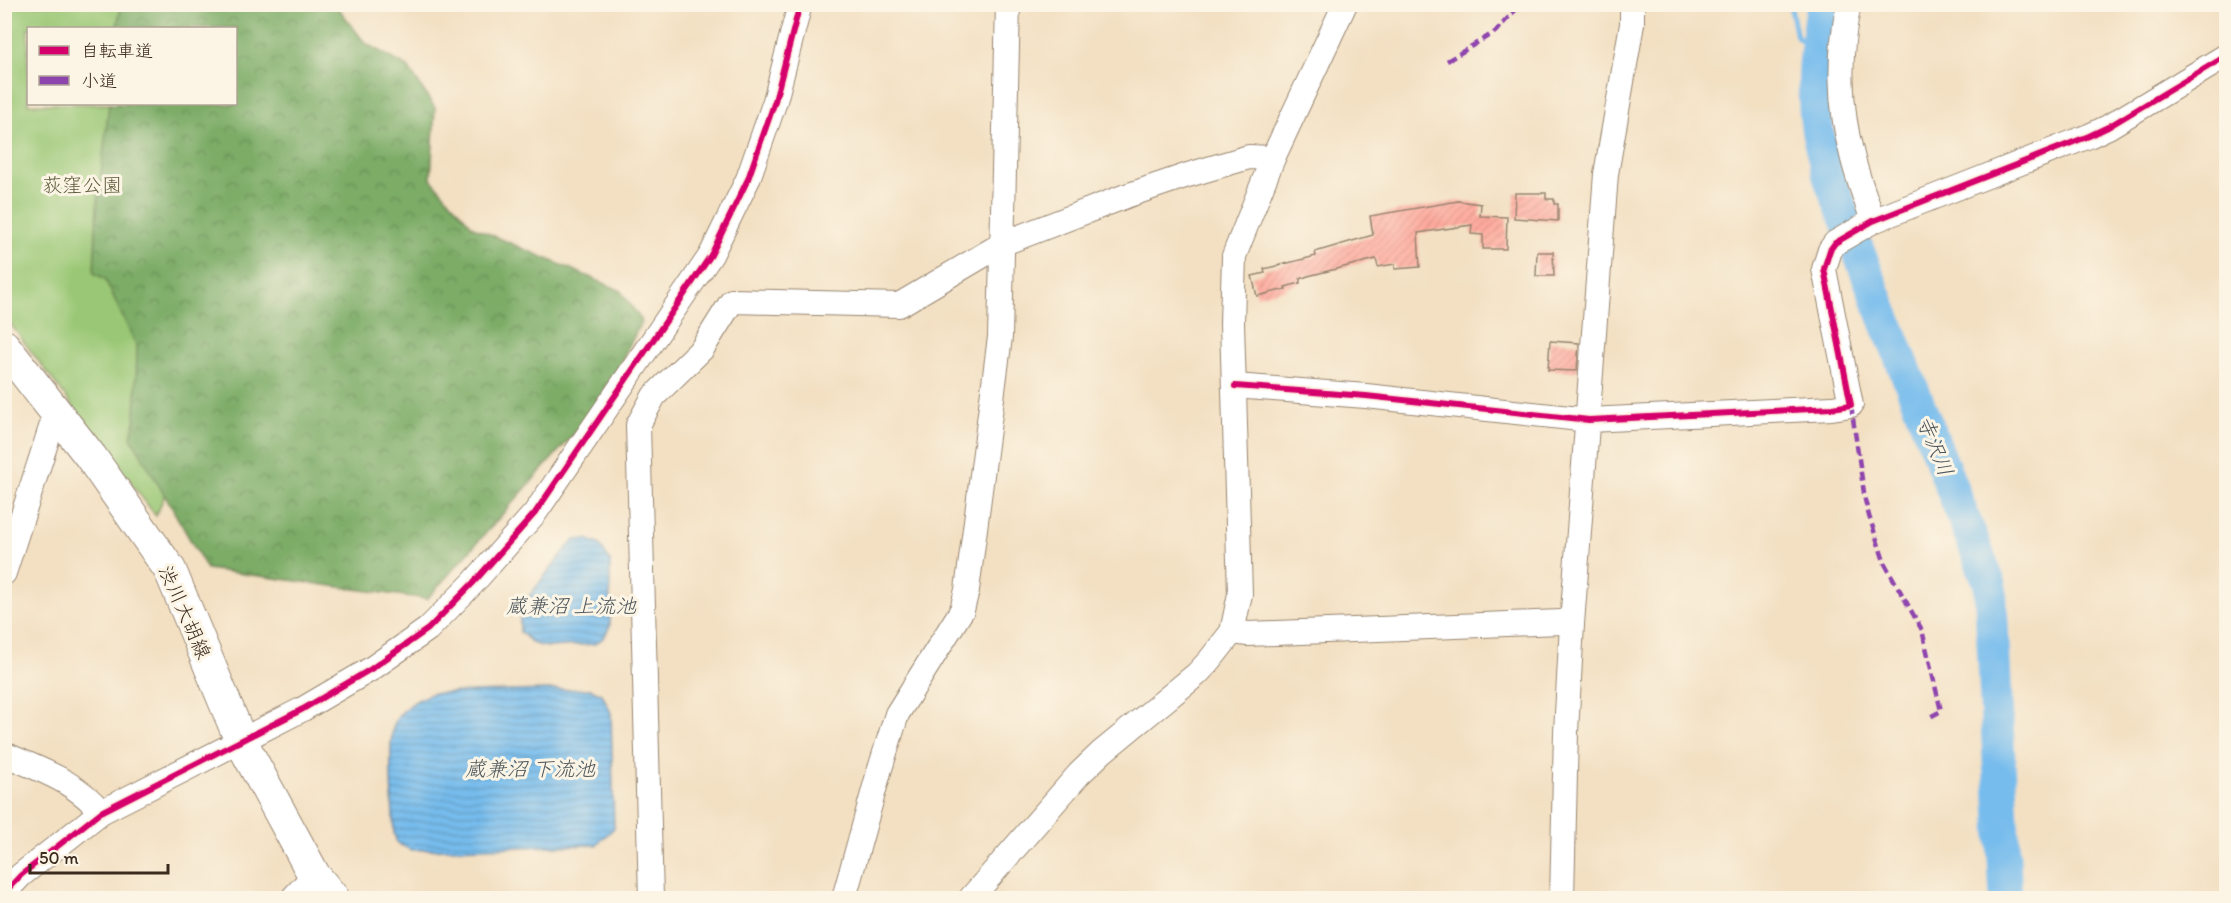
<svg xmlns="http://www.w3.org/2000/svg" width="2231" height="903" font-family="Itim,'Klee One',sans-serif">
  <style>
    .green { fill: #9ac775; stroke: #6a784a; stroke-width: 1.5 }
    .forest { fill: url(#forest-crowns); stroke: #5b6b42; stroke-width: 1.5 }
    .water { fill: url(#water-rules); stroke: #587386; stroke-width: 1.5 }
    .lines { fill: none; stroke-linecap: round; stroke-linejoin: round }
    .stream { stroke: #76bced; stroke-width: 5 }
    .river { stroke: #76bced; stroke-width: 33 }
    .building { fill: url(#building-hatch) }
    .minor-casing { stroke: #978570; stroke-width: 26 }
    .major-casing { stroke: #978570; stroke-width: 34 }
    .minor { stroke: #fff; stroke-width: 24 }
    .major { stroke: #fff; stroke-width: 32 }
    .quiet { stroke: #8e44ad; stroke-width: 4.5; stroke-dasharray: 9 4.5; stroke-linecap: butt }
    .cycleway-casing { stroke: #fcf5e5; stroke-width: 10 }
    .cycleway { stroke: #d6006c; stroke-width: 6 }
    .labels { text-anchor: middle; stroke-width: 6; stroke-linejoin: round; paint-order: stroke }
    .park-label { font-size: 20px; fill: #585938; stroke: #fcf5e5 }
    .street-label { font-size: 20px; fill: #3b2a1e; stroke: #fcf5e5 }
    .water-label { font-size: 21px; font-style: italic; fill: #4d565c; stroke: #fcf5e5 }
  </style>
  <defs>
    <pattern id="forest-crowns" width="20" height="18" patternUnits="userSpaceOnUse" patternTransform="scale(1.5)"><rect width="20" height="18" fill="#7bac66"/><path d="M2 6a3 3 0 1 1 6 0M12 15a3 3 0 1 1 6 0" fill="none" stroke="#668c53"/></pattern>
    <pattern id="water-rules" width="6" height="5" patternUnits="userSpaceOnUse" patternTransform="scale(1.5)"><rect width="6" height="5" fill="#76bced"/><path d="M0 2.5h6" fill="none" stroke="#6299bf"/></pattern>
    <pattern id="building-hatch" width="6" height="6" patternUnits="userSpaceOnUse" patternTransform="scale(1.5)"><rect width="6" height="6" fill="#feaa9d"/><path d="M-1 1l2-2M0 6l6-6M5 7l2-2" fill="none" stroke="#db9287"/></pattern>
  </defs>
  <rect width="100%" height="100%" fill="#fcf5e5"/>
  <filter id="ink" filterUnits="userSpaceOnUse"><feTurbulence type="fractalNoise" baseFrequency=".0167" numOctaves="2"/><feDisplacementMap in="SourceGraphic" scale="12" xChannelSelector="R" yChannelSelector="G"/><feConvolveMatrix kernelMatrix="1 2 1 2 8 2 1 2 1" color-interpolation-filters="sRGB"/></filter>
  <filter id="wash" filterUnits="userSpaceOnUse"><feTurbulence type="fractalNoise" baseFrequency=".008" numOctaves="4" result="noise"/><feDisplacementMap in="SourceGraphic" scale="24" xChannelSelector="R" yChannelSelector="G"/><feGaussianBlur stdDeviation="1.35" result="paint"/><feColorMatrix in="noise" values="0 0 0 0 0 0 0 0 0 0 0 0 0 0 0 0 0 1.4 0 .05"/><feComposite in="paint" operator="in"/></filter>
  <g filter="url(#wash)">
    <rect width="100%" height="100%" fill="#f3e0c3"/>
    <!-- green -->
    <path class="green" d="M5 5H177L172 28H28V104H166L170 482 156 516 5 317Z"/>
    <!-- forest -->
    <path class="forest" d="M121 5H336L365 43 408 67 435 108 431 179 473 227 620 290 642 321 597 408 427 599 207 569 131 437 135 421 137 347 105 279 94 273 97 208 109 104H236V28H117Z"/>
    <!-- water -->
    <g class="water">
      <path d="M587 539 599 544 610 561V626L604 637 595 644 548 647 534 644 520 632V619L522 605 566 549 575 540Z"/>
      <path d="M591 689 602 694 611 713 614 828 596 845 411 850 397 843 394 833C393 809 386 737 396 720 406 705 418 699 433 693Z"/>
    </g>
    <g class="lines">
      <!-- stream -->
      <path class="stream" d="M1790 4 1797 37 1800 40 1817 43"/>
      <!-- river -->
      <path class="river" d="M1823 4C1816 44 1811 86 1817 126 1819 143 1825 160 1829 177L1990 585 2006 898"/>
    </g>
    <g id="blocks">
      <!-- building -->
      <g class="building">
        <path d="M1515 193H1546V199H1554V204H1558V221L1514 218Z"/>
        <path d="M1458 201 1481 204 1480 216 1507 217 1506 249H1483V235L1471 234 1472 225 1418 233 1420 267 1395 269V264L1378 267 1376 259 1308 276 1300 279V283L1285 287 1286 289 1257 296 1252 276 1265 273 1264 269 1316 256 1315 252 1373 235 1370 216Z"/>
        <path d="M1537 252H1553L1554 276H1536Z"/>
        <path d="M1550 341 1579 343 1577 371 1548 370Z"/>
      </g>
    </g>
  </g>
  <g filter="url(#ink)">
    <use href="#blocks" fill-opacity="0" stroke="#978570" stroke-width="1.5"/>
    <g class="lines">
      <!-- minor casing -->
      <g class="minor-casing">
        <g id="minor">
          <path d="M1849 4C1838 53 1839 107 1852 155 1857 177 1866 199 1873 221"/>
          <path d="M1235 386 1366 396 1589 420 1832 408 1851 405 1824 269 1830 250 1835 243 1873 221 2089 136 2108 127 2226 56"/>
          <path d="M4 573 56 412"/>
          <path d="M1232 632 1248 634 1561 622 1572 624"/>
          <path d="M4 754C40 770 76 781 101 812"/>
          <path d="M4 893 21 875 101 812 303 709 371 669 428 629 473 583 535 513 711 255 748 179 775 101 800 4"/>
          <path d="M293 898 314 875"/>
          <path d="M651 898 638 425 654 396 702 349 732 301 899 305 1004 243 1126 196 1188 175 1249 157 1273 158"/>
          <path d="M844 898 879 772 897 714 962 610 967 590 1000 337 1008 4"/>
          <path d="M971 898 1079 774 1102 752 1197 674 1210 660 1232 632 1240 594 1232 323 1234 256 1273 158 1345 4"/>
          <path d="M1562 898 1566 732 1572 624 1606 174 1632 24V4"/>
        </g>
      </g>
      <!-- major casing -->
      <g class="major-casing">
        <path id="major" d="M4 346 91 457 170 570 241 741 314 875 333 898"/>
      </g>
      <!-- minor -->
      <use href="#minor" class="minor"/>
      <!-- major -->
      <use href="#major" class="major"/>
      <!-- quiet -->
      <g class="quiet">
        <path d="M1447 61 1495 32 1521 4"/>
        <path d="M1851 405 1865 500 1869 516 1885 564 1922 630 1941 711 1930 717"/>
      </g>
      <!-- cycleway casing -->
      <g class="cycleway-casing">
        <g id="cycleway">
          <path d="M1235 386 1366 396 1589 420 1832 408 1851 405 1824 269 1830 250 1835 243 1873 221 2089 136 2108 127 2226 56"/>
          <path d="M4 893 21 875 101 812 303 709 371 669 428 629 473 583 535 513 711 255 748 179 775 101 800 4"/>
        </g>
      </g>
      <!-- cycleway -->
      <use href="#cycleway" class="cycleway"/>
    </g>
  </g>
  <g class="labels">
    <!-- park labels -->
    <g class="park-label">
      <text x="82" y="192">荻窪公園</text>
    </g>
    <!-- street labels -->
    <g class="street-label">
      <text transform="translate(185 612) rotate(66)" y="7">渋川大胡線</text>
    </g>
    <!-- water labels -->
    <g class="water-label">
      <text transform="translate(1935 446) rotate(68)" y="7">寺沢川</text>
      <text x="571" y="613">蔵兼沼 上流池</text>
      <text x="530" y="776">蔵兼沼 下流池</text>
    </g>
  </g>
  <!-- margin -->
  <rect width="2231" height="903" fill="none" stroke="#fcf5e5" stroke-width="24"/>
  <!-- legend -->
  <rect x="27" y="27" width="210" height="78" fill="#fcf5e5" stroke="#afa495" stroke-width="1.5"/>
  <rect x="39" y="46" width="30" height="9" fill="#d6006c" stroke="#afa495" stroke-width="1.5"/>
  <text x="81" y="57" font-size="18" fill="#3b2a1e">自転車道</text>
  <rect x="39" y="76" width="30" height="9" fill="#8e44ad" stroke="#afa495" stroke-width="1.5"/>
  <text x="81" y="87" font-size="18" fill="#3b2a1e">小道</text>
  <!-- scale -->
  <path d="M30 864v9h138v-9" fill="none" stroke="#3b2a1e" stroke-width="3"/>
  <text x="39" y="864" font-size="18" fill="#3b2a1e" stroke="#fcf5e5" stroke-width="4.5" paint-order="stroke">50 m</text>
</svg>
